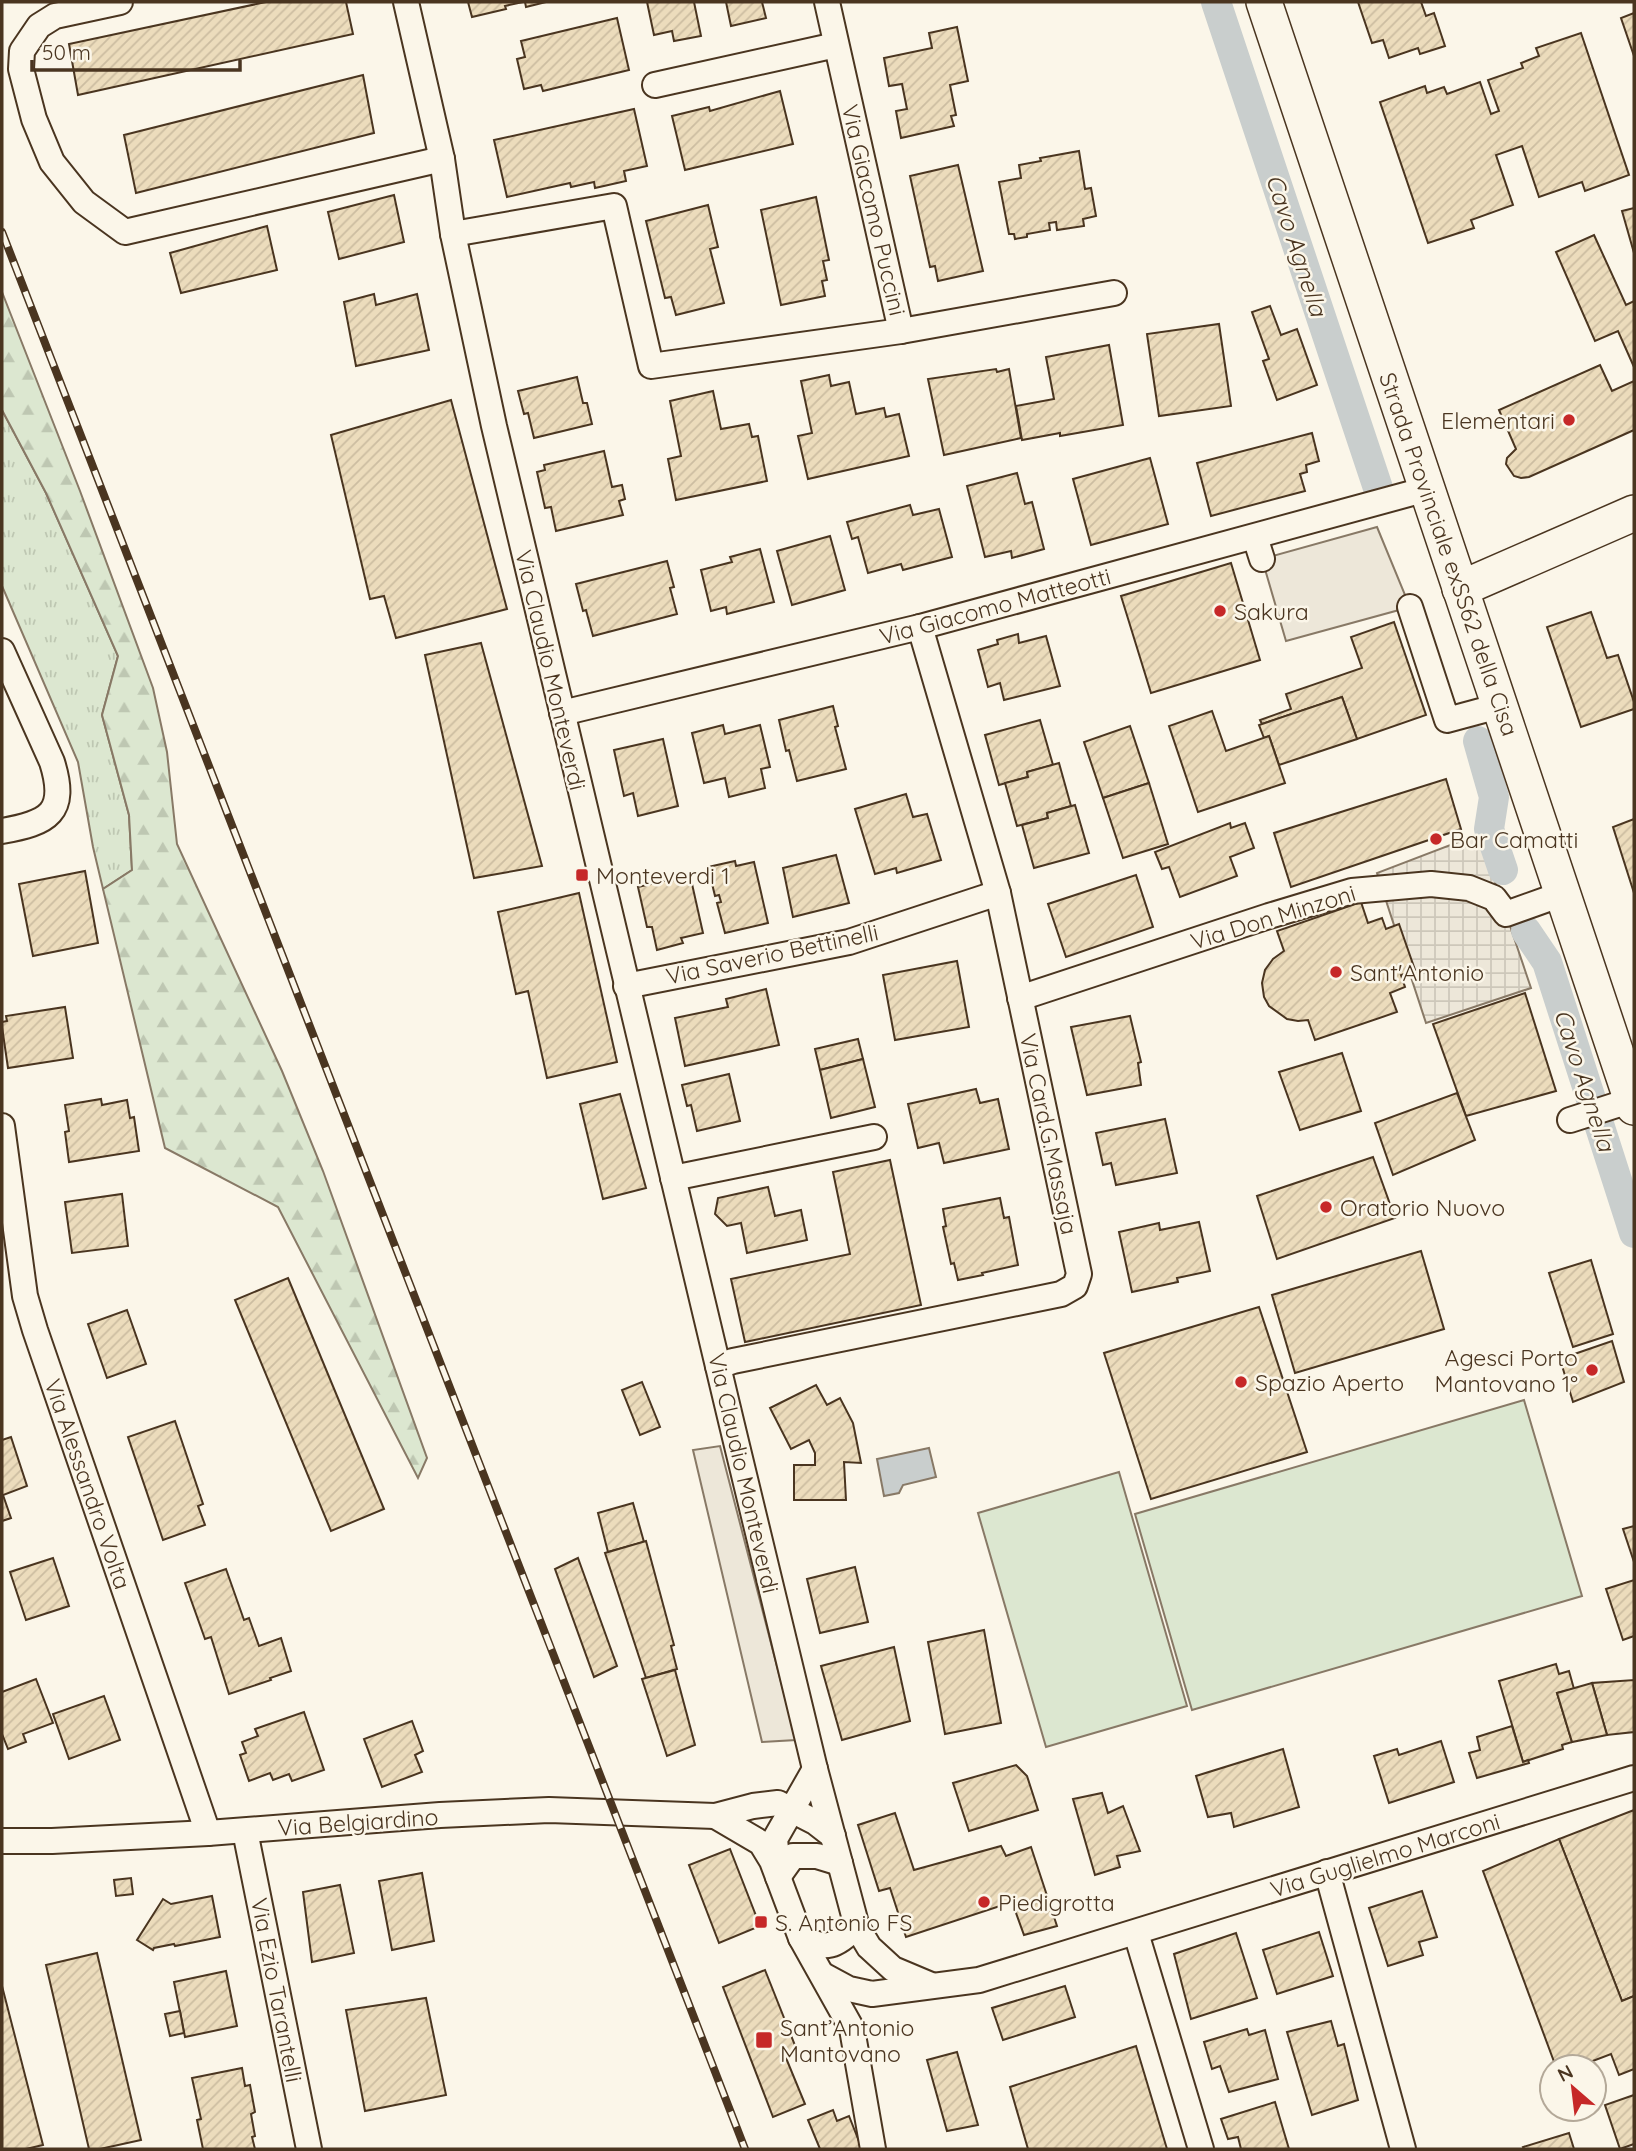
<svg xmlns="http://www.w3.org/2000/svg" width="1636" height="2151" font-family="Quicksand,sans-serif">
<defs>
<pattern id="grass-tufts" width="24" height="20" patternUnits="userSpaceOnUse" patternTransform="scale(1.75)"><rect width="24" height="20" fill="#dce7d0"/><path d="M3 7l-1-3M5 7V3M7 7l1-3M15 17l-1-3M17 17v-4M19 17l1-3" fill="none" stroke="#bec7b2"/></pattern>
<pattern id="forest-firs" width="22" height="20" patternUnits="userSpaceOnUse" patternTransform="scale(1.75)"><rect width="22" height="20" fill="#dce7d0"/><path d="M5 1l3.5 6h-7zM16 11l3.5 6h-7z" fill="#bec7b2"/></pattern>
<pattern id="plaza-grid" width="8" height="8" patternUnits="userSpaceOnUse" patternTransform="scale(1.75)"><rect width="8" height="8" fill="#ede7d9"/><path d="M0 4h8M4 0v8" fill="none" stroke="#cdc7ba"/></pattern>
<pattern id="building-hatch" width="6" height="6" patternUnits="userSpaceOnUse" patternTransform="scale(1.75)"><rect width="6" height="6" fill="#ecdcbc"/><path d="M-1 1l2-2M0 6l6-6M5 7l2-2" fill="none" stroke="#ccbda1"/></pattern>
</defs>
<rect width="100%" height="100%" fill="#fbf6e9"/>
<!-- grass -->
<path fill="url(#grass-tufts)" stroke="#887966" stroke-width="2" d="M2,410L46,493L118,656L102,715L129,815L132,870L103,889L93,847L78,762L2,586Z"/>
<!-- forest -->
<path fill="url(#forest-firs)" stroke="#887966" stroke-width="2" d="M2,292L80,491L153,688L167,752L177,844L282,1071L323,1171L427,1458L418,1478L278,1207L165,1148L103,889L132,870L129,815L102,715L118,656L46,493L2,410Z"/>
<!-- garden -->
<g fill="#dce7d0" stroke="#887966" stroke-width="2">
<path d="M1524,1400L1582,1596L1192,1710L1135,1514Z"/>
<path d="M1119,1472L1187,1706L1046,1747L978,1513Z"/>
</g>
<!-- parking -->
<g fill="#ede7d9" stroke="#887966" stroke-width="2">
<path d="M1377,527L1410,607L1286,641L1262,559Z"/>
<path d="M720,1446L796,1740L762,1742L693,1450Z"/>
</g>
<!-- plaza -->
<path fill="url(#plaza-grid)" stroke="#887966" stroke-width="2" d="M1479,834L1531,988L1426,1023L1377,873Z"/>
<!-- water -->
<path fill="#c9cecd" stroke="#887966" stroke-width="2" d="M929,1448L936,1477L903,1485L899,1493L884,1496L877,1459Z"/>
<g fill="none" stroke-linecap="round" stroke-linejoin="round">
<!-- canal -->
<g stroke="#c9cecd" stroke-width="30">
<path d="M1216,2L1378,488"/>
<path d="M1478,741L1494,797L1489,829L1503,870"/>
<path d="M1526,931L1547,962L1634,1233"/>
</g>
</g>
<!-- building -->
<g fill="url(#building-hatch)" stroke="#4a3520" stroke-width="2">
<path d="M266,2H346L353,34L78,95L69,44Z"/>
<path d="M468,2H523L505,6L506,9L472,17Z"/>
<path d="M525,2H546L526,7Z"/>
<path d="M647,2H694L701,36L674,41L672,31L654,35Z"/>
<path d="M726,2H762L766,18L731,26Z"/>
<path d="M1358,2H1421L1426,16L1434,13L1445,46L1420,54L1418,48L1389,58L1383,40L1372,43Z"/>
<path d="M1634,13V56L1621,18Z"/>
<path d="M617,18L629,70L543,91L541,85L524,89L517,59L525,57L521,41Z"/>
<path d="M957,27L968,81L950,85L956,115L951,116L954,126L901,138L896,111L907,109L902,84L889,86L884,58L932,48L929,33Z"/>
<path d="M1581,33L1629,175L1585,191L1582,182L1539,197L1522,146L1496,155L1513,205L1471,220L1474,228L1428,243L1380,102L1425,86L1427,93L1444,87L1447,94L1480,82L1491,114L1499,111L1488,80L1523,68L1521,63L1539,56L1536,48Z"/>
<path d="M363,75L374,133L136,193L124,135Z"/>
<path d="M780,91L793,144L685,170L672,116L709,107L710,111Z"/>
<path d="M634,109L647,166L624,171L626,181L595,188L594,182L571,187L570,183L507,197L494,140Z"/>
<path d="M1079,151L1085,189L1091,188L1096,216L1083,219L1084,226L1057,230L1056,222L1049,223L1050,230L1027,234V237L1015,239L1014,234H1009L999,182L1021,178L1019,165L1041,161L1040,158Z"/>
<path d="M958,165L983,271L938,281L935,266L930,267L910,176Z"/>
<path d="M394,195L404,242L339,259L328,212Z"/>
<path d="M816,197L829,260L823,261L827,280L822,281L825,296L781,305L761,210Z"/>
<path d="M708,205L718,247L710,249L724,303L676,315L671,297L665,298L646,221Z"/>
<path d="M1634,208V253L1622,211Z"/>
<path d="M267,226L277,270L181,293L170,253Z"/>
<path d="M1594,235L1626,305L1634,301V367L1618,331L1595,341L1556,252Z"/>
<path d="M374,294L376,305L417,294L429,350L356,366L344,302Z"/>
<path d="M1270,306L1281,335L1297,329L1317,385L1277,400L1263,361L1269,359L1252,312Z"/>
<path d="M1219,324L1231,406L1159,416L1147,334Z"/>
<path d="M1109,345L1123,425L1060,436V433L1022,440L1016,406L1054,399L1046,357Z"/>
<path d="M1600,365L1612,391L1634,381V430L1529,477L1521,478L1514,476L1506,464L1507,458L1516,449L1499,410Z"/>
<path d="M996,369L997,372L1009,369L1021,438L944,455L928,379Z"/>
<path d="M829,375L831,386L849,382L856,414L884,408L886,417L899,414L909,456L808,479L798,436L812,433L801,381Z"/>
<path d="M577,377L583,403H587L592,424L534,438L528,413L524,414L518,391Z"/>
<path d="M713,391L721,429L749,424L752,437L758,436L767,481L676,500L668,459L681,456L670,401Z"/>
<path d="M451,400L507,609L396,638L384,596L370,599L331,435Z"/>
<path d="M1312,433L1319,461L1306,465L1307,472L1300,474L1305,491L1211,516L1197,463Z"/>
<path d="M604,451L612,487L622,485L625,499L619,501L623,515L556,531L551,507L545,508L537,472L545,470L544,465Z"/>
<path d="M1150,458L1168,524L1091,545L1073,479Z"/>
<path d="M1017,473L1025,504L1032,502L1044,549L1012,558L1011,551L985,557L967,486Z"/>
<path d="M910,505L913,515L939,509L952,557L903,570L901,564L868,573L858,537L852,539L847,522Z"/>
<path d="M830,536L845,590L792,605L777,551Z"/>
<path d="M760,549L774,602L727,614L726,607L711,611L701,570L732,562L730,557Z"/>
<path d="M667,561L674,587L670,588L677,614L593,636L586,610L583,611L576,584Z"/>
<path d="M1231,563L1260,660L1151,693L1121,596Z"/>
<path d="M1591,612L1607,658L1618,655L1634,702V709L1581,727L1547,627Z"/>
<path d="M1394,622L1426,715L1357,739L1342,697L1262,724L1260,720L1291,709L1286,694L1362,668L1351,637Z"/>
<path d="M1018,634L1019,643L1046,636L1060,686L1004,700L1000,683L988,687L978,650L998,644L997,640Z"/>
<path d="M481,643L542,866L474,878L425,655Z"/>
<path d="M1342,697L1357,739L1279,765L1269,736L1264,738L1259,725Z"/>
<path d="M833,706L838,726L835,727L846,769L797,781L789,750L786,751L779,720Z"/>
<path d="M1212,711L1226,751L1269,736L1285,783L1198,812L1169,726Z"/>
<path d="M1040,720L1053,765L1027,772L1028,777L999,785L985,735Z"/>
<path d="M723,725L725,734L760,725L770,767L761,769L765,788L729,797L725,778L704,783L692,733Z"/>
<path d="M1130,726L1149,783L1103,798L1084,742Z"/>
<path d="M663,739L678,806L638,816L633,793L624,796L614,750Z"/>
<path d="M1059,763L1071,806L1047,813L1048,818L1017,826L1005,783L1028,777L1027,772Z"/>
<path d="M1446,779L1461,829L1291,887L1274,833Z"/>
<path d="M1149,783L1168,844L1123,858L1103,798Z"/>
<path d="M906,794L913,817L927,814L941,860L897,873L896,868L875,874L855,809Z"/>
<path d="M1075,805L1089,853L1034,868L1022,825L1048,818L1047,813Z"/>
<path d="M1634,819V893L1613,827Z"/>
<path d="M1230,823L1231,828L1245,823L1254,848L1230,857L1237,876L1180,897L1169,867L1162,869L1155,852Z"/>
<path d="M836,855L849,903L793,917L783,868Z"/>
<path d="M735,861L736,866L754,862L768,923L725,933L717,903L721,902L719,895L715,896L708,867Z"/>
<path d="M85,871L98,943L33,956L19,884Z"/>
<path d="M690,875L703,933L681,938L683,943L657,950L652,927H647L638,887Z"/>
<path d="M1136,875L1153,927L1066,957L1048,904Z"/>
<path d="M579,893L617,1062L547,1078L528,991L516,994L498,912Z"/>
<path d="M1361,902L1368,923L1382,918L1386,929L1399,924L1415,970L1401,975L1405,987L1390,993L1397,1012L1315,1040L1308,1020L1298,1021L1287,1019L1269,1006L1264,997L1262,983L1265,970L1273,959L1284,951L1277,931Z"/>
<path d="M957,961L969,1027L895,1040L883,975Z"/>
<path d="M766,989L779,1045L685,1066L675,1018L728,1007L726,999Z"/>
<path d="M1525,993L1556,1091L1466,1116L1433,1024Z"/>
<path d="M65,1007L73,1058L8,1068L2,1027V1022L7,1021L6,1016Z"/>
<path d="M1130,1016L1141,1062L1138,1063L1141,1085L1087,1095L1071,1027Z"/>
<path d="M858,1039L863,1059L820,1070L815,1049Z"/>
<path d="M1342,1053L1361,1111L1300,1130L1279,1072Z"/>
<path d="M863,1059L875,1107L831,1118L820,1070Z"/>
<path d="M729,1074L740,1121L697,1131L691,1105L687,1106L682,1085Z"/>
<path d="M976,1089L980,1103L998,1099L1009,1149L944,1163L939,1143L918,1148L908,1104Z"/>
<path d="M1457,1093L1475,1140L1393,1175L1375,1123Z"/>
<path d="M620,1094L646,1188L603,1199L580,1104Z"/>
<path d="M101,1099L102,1105L127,1100L130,1118L134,1117L139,1151L69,1162L65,1132L69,1131L65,1105Z"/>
<path d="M1165,1119L1177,1173L1116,1185L1111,1163L1103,1165L1096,1133Z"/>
<path d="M1373,1157L1395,1218L1277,1259L1257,1196Z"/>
<path d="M890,1160L921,1305L745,1342L731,1279L850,1254L833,1172Z"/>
<path d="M768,1187L775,1216L801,1210L807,1240L747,1253L741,1223L727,1226L715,1214L718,1198Z"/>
<path d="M122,1194L128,1246L72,1253L65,1202Z"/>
<path d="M1000,1198L1004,1218L1009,1217L1018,1265L982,1273L983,1275L958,1280L954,1263L951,1264L943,1227L946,1226L943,1209Z"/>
<path d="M1199,1222L1210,1271L1177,1278L1178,1282L1132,1292L1119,1232L1159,1223L1160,1230Z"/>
<path d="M1421,1251L1444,1329L1295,1373L1272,1295Z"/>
<path d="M1591,1260L1613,1334L1573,1347L1549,1273Z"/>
<path d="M288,1278L384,1509L331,1531L235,1300Z"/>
<path d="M1259,1307L1307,1452L1151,1499L1104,1353Z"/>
<path d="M127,1310L146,1364L107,1378L88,1324Z"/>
<path d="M1612,1341L1624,1382L1573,1402L1560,1359Z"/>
<path d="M642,1382L660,1427L640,1435L622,1390Z"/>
<path d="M816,1385L827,1405L840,1398L853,1423L861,1463L844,1462L846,1500H794V1465H815V1453L809,1440L791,1449L770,1408Z"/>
<path d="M175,1421L203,1504L198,1506L205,1525L163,1540L128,1437Z"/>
<path d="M11,1437L27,1486L3,1495L11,1518L2,1521V1440Z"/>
<path d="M633,1503L644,1542L608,1552L598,1513Z"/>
<path d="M1634,1526V1562L1623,1529Z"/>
<path d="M646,1541L674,1645L671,1646L677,1669L646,1678L605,1553Z"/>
<path d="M53,1558L69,1606L26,1620L10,1572Z"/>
<path d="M578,1558L617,1666L594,1677L555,1569Z"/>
<path d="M855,1567L868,1622L820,1633L807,1579Z"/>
<path d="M226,1569L244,1620L249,1618L259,1646L281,1638L291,1671L270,1678L271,1680L229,1694L211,1637L205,1639L185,1583Z"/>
<path d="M1634,1580V1636L1623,1640L1606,1589Z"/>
<path d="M984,1630L1001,1723L945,1734L928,1642Z"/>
<path d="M894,1647L910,1721L842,1740L821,1666Z"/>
<path d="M1556,1664L1559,1674L1569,1671L1574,1689L1557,1693L1572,1742L1562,1745L1563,1749L1523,1762L1499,1681Z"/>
<path d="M675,1670L695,1745L667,1756L642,1679Z"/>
<path d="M36,1679L53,1723L23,1734L26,1742L8,1749L2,1734V1692Z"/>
<path d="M1634,1680V1732L1607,1735L1592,1683Z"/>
<path d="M1592,1683L1607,1735L1572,1742L1557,1693Z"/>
<path d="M104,1696L120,1740L69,1759L53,1714Z"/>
<path d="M304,1712L324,1770L292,1781L289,1774L273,1780L270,1773L249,1781L240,1755L246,1753L242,1742L258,1736L255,1729Z"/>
<path d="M412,1721L423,1751L415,1755L422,1772L382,1787L364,1739Z"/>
<path d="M1512,1726L1523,1762L1528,1760L1529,1763L1477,1778L1469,1753L1480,1750L1477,1737Z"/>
<path d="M1441,1741L1454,1782L1389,1803L1374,1756L1397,1749L1399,1755Z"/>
<path d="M1283,1749L1299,1807L1234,1827L1231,1813L1208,1817L1196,1776Z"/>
<path d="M1016,1765L1027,1776L1038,1810L969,1831L953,1783Z"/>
<path d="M1102,1793L1108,1813L1123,1806L1140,1851L1117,1856L1120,1867L1095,1875L1073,1799Z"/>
<path d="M1634,1810V1996L1622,2001L1559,1839Z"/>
<path d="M895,1813L914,1870L1001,1846L1006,1856L1031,1847L1057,1926L1024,1935L1012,1902L906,1937L890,1888L879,1891L858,1825Z"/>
<path d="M1559,1839L1622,2001L1634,1996V2069L1619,2075L1611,2054L1577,2067H1556L1483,1871Z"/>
<path d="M730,1849L760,1926L719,1943L689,1865Z"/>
<path d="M422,1873L434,1941L392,1950L379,1881Z"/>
<path d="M131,1878L133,1894L116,1896L114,1880Z"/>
<path d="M340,1885L354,1953L312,1962L303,1892Z"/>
<path d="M1422,1891L1437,1937L1419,1942L1423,1955L1388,1966L1369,1908Z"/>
<path d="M212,1896L220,1937L175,1946L174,1944L154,1948L153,1950L137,1940L163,1899L171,1904Z"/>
<path d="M1319,1932L1333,1976L1277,1994L1263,1950Z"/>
<path d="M1236,1933L1257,1998L1191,2019L1174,1954Z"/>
<path d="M97,1953L141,2140L100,2149H89L46,1965Z"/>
<path d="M765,1970L798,2053L786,2058L805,2104L773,2117L723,1987Z"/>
<path d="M226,1971L237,2026L185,2037L174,1982Z"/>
<path d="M2,1986L43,2145L26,2149H2Z"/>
<path d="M1065,1986L1075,2017L1003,2040L992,2008Z"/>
<path d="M426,1998L446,2095L365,2111L346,2010Z"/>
<path d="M180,2011L184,2033L170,2036L165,2014Z"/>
<path d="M1331,2021L1338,2046L1344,2044L1358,2100L1312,2115L1287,2032Z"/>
<path d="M1247,2029L1249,2035L1265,2030L1278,2079L1229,2092L1220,2066L1212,2069L1204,2042Z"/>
<path d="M1136,2046L1167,2149H1028L1010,2087Z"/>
<path d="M957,2052L978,2125L947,2131L927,2060Z"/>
<path d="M242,2068L245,2086L250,2085L255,2112L251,2114L255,2136L252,2137L255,2149H203L197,2120L201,2119L192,2078Z"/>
<path d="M1634,2095V2144L1620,2149L1605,2105Z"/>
<path d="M1275,2102L1289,2149H1241L1238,2137L1228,2139L1221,2119Z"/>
<path d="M833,2110L837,2121L849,2116L862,2149H820L808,2120Z"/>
<path d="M1569,2133L1574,2149H1524L1523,2147Z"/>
</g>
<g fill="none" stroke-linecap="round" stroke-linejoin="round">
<defs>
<g id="street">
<path d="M120,2L55,16L39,26L22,51L21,69L34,119L52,162L84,202L125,232L442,159"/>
<path d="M406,2L442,159L453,234L494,426L732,1425L815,1769L857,1927L869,1947L893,1969L931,1985"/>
<path d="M827,2L901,331L1114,293"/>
<path d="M655,85L836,45"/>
<path d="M453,234L614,206L651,366L901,331"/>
<path d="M1255,537L1262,559"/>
<path d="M1410,607L1447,720L1499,706"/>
<path d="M2,651L52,762C68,813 48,823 2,831"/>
<path d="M562,713L920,627L1427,489"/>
<path d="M626,986L849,942L998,893"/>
<path d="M1020,998L1269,916L1352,891L1431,884L1469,888L1494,898L1506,914L1562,894"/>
<path d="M1570,1120L1632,1100"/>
<path d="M2,1126L25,1296L35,1330L208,1833"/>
<path d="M673,1178L874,1137"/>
<path d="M718,1366L733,1361L1061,1294L1075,1286L1079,1274L998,893L920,627"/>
<path d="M715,1816L761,1843L772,1861L801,1938L852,2029L873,2149"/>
<path d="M245,1831L309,2149"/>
<path d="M2,1841H52L208,1833L440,1815L549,1810L715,1816L753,1806L778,1803L815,1822L833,1836"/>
<path d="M778,1869L775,1839L815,1769"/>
<path d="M1327,1872L1403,2149"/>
<path d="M778,1877L793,1856H817L840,1863"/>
<path d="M1136,1933L1201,2149"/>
<path d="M801,1938C829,1951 834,1946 857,1927"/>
<path d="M823,1975L849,1989L872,1994L979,1980L1634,1778"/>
</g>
<g id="secondary">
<path d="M1264,2L1634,1107"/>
<path d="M1460,589L1634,513"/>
</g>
</defs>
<!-- street casing -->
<use href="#street" stroke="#4a3520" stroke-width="28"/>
<!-- secondary casing -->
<use href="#secondary" stroke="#4a3520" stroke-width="38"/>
<!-- street -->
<use href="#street" stroke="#fbf6e9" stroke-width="24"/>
<!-- secondary -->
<use href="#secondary" stroke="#fbf6e9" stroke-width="35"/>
<defs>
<path id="rail" d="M2,232L745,2149"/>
</defs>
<!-- rail casing -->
<use href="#rail" stroke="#4a3520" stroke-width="8"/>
<!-- rail -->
<use href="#rail" stroke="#fbf6e9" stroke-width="5" stroke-dasharray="16" stroke-linecap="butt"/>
</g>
<!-- markers -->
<g fill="#c62828" stroke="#fbf6e9" stroke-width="2.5">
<circle cx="1569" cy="420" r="7"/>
<circle cx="1220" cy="611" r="7"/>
<circle cx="1436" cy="839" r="7"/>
<rect x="575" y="868" width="14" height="14" rx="3.5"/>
<circle cx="1336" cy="972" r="7"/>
<circle cx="1326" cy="1207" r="7"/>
<circle cx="1592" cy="1370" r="7"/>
<circle cx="1241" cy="1382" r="7"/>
<circle cx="984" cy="1902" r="7"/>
<rect x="754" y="1915" width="14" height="14" rx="3.5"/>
<rect x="755" y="2031" width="18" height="18" rx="3.5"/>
</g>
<g text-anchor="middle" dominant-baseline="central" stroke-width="5" stroke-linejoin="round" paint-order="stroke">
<!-- street labels -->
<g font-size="23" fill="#4a3520" stroke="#fbf6e9">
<text transform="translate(874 210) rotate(77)">Via Giacomo Puccini</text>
<text transform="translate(1449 554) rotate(71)">Strada Provinciale exSS62 della Cisa</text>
<text transform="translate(995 606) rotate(-15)">Via Giacomo Matteotti</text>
<text transform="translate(551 670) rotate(77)">Via Claudio Monteverdi</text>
<text transform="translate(1273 917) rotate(-17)">Via Don Minzoni</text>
<text transform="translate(772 954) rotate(-12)">Via Saverio Bettinelli</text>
<text transform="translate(1049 1134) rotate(78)">Via Card.G.Massaja</text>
<text transform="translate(744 1473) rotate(77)">Via Claudio Monteverdi</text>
<text transform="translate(88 1484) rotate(71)">Via Alessandro Volta</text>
<text transform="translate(358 1822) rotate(-4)">Via Belgiardino</text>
<text transform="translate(1385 1855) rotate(-17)">Via Guglielmo Marconi</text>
<text transform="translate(277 1990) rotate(79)">Via Ezio Tarantelli</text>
</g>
<!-- poi labels -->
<g font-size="23" fill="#4a3520" stroke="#fbf6e9" text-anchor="start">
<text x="1555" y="420" text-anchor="end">Elementari</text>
<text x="1234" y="611">Sakura</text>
<text x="1450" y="839">Bar Camatti</text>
<text x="596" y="875">Monteverdi 1</text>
<text x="1350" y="972">Sant'Antonio</text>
<text x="1340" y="1207">Oratorio Nuovo</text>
<text x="1578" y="1357" text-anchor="end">Agesci Porto<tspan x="1578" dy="26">Mantovano 1°</tspan></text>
<text x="1255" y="1382">Spazio Aperto</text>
<text x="998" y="1902">Piedigrotta</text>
<text x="775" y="1922">S. Antonio FS</text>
<text x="780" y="2027">Sant’Antonio<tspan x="780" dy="26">Mantovano</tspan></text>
</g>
<!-- water labels -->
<g font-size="24" font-style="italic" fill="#4a3520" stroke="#fbf6e9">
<text transform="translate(1297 245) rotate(72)">Cavo Agnella</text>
<text transform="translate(1585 1080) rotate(72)">Cavo Agnella</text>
</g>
</g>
<!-- border -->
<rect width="1636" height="2151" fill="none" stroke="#4a3520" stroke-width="7"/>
<!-- north arrow -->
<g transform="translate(1573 2088) rotate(332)"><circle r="33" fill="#fbf6e9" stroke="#b4a999" stroke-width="2"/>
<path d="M0-5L12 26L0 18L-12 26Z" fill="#c62828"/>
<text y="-10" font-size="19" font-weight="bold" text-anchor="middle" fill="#4a3520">N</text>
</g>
<!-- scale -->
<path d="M32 60v10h208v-10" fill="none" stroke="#4a3520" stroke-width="3.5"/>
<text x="42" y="60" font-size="21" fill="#4a3520" stroke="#fbf6e9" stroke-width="5" paint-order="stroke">50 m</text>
</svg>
